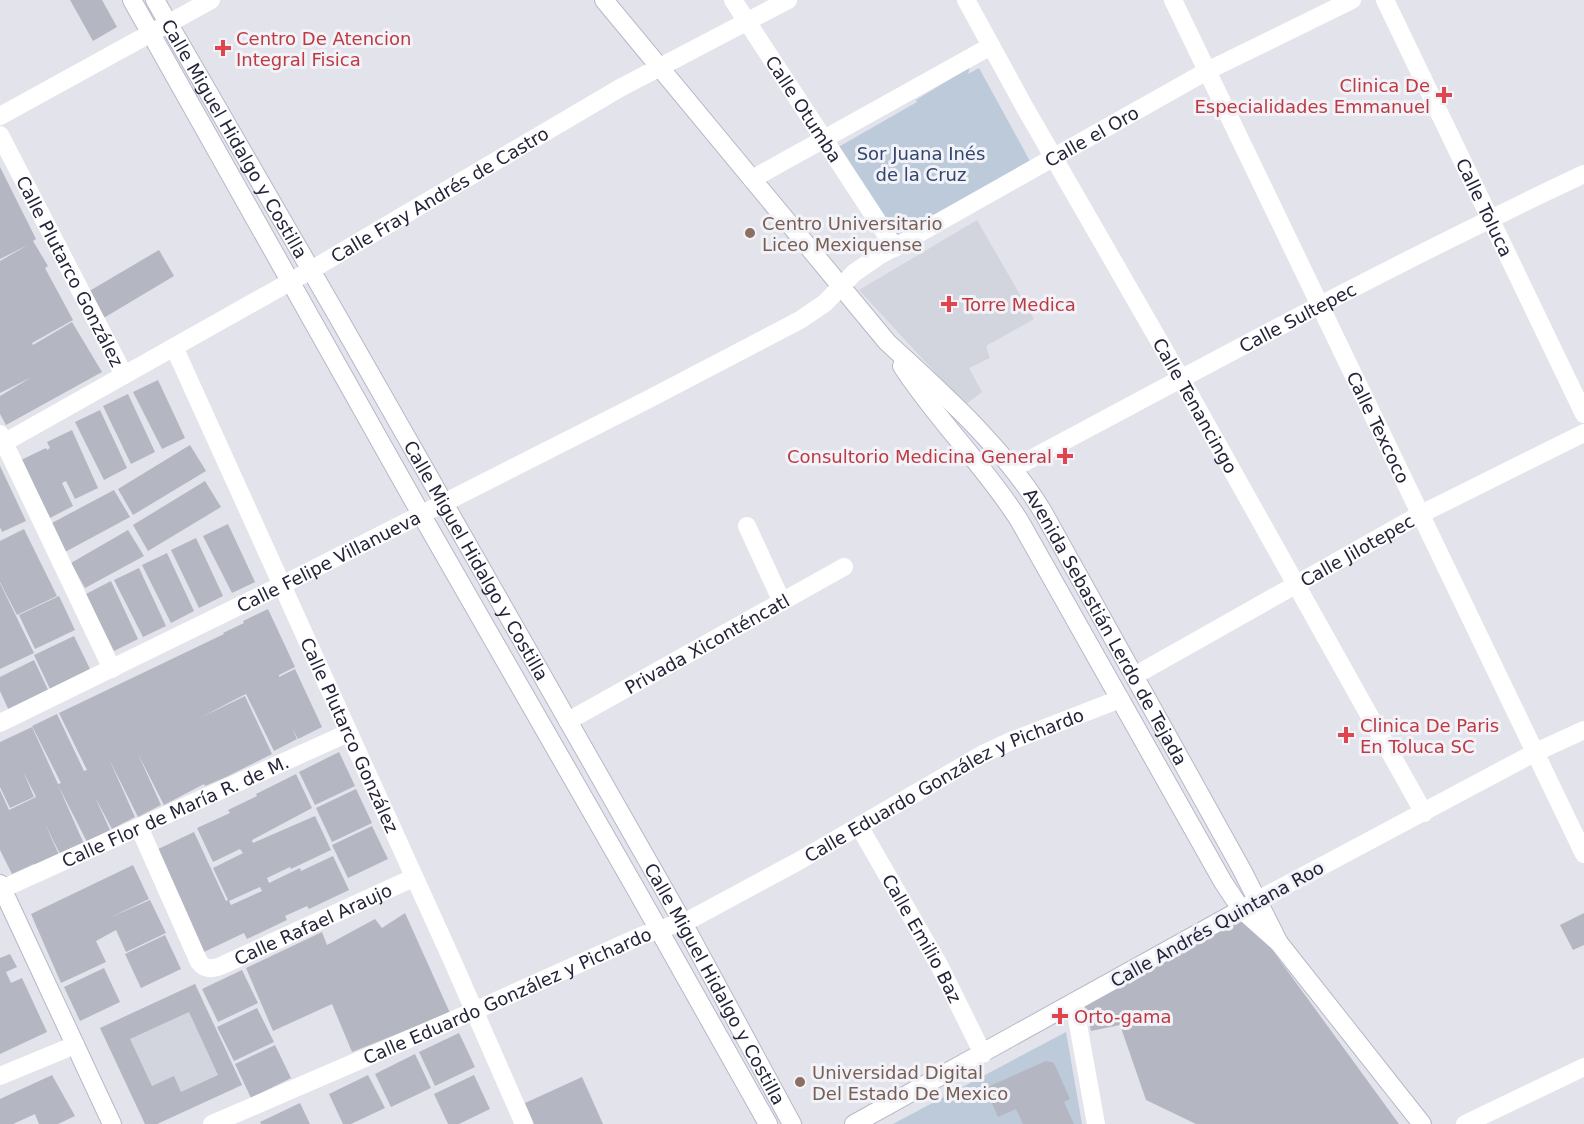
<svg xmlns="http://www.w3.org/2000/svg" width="1584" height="1124" font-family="'DejaVu Sans',sans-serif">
<rect width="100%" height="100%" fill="#e2e3eb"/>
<!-- built -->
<g fill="#d3d5de">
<path d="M977,220L1034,319L986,346L990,358L969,368L982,392L965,405L859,290Z"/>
<path d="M195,984L242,1085L157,1124H145L100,1028Z"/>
</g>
<!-- green -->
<g fill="#bdcada">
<path d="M970,67L968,74L979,68L1031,163L895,242L835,149L917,102L916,100Z"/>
<path d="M1066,1032L1082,1124H893Z"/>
</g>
<!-- building -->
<g fill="#b4b7c2" fill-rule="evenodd">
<path d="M70,0H102L117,27L93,41Z"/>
<path d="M0,167L36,239L33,241L48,266L45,268L73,320L32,343L33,345L72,322L102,372L6,425L0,414V396L32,377L0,393V261L28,245L0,259Z"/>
<path d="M159,250L174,276L102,319L86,293Z"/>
<path d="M158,380L185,438L162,449L133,392Z"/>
<path d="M128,394L155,452L131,464L103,406Z"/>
<path d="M100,410L127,468L104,480L75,422Z"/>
<path d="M72,430L98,488L75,499L66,481L62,483L73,506L50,518L21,460L46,448L47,450L50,448L47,442Z"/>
<path d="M190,445L206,471L133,515L118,489Z"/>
<path d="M0,466L26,521L2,532L0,527Z"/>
<path d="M205,481L221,507L148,551L133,525Z"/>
<path d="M114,490L130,517L65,552L50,524Z"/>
<path d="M228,524L255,582L232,593L203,536Z"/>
<path d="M24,529L57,596L17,615L0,582V541Z"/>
<path d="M128,530L144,556L85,588L71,563Z"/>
<path d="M196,538L223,596L199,608L171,550Z"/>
<path d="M167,553L194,611L171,623L142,565Z"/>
<path d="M139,568L166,626L143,637L114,580Z"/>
<path d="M111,581L138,639L114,651L86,594Z"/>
<path d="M0,583L34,653L0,669Z"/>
<path d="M59,596L75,630L35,649L19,615Z"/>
<path d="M268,609L295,667L279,675V677L295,669L322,727L298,739L292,728L297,739L274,751L246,694L232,701L202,717L245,696L272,754L226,777L205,786L204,784L164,805L138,754L161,805L138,817L109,759L135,817L112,829L95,797L110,830L87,842L58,785L84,844L61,856L45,824L60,857L36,868L34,864L12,874L0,850V790L9,810L36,797L23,771L34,797L10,808L0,787V742L32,727L58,784L61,783L32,726L57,714L84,771L87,770L59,713L224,634L223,633L244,623L243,621Z"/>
<path d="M74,636L90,669L50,689L34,655Z"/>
<path d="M34,660L50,694L10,713L0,691V677Z"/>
<path d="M339,752L355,786L315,805L299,772Z"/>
<path d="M296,774L312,808L252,840L253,843L315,816L331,850L291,869L290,867L267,878L269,883L300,868L301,871L333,856L349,890L309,909L307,906L285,916L287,920L247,939L244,933L204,952L154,851L194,832L226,901L228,900L213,868L243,853L240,849L213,862L197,828L230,813L228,810L257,796L256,794ZM260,887L262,891L231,905L229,901Z"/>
<path d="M356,789L372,823L332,842L316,808Z"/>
<path d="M372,826L388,859L348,878L332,845Z"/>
<path d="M133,865L149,899L109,918L150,900L166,933L126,952L116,930L96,941L106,962L61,983L31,914Z"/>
<path d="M405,913L450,1013L352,1052L332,1004L273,1031L246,968L322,932L327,945L375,919L382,928Z"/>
<path d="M1584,913V945L1573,950L1560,925Z"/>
<path d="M1242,920L1254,925L1399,1124H1196L1146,1100L1120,1025L1091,1031L1084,1002L1226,922Z"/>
<path d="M165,935L181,969L141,988L125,954Z"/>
<path d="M10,954L17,967L6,972L11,983L22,978L47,1032L0,1054V958Z"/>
<path d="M104,968L120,1002L80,1021L64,987Z"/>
<path d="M242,970L258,1003L218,1022L202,989Z"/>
<path d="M195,984L242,1085L157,1124H145L100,1028ZM189,1012L218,1075L181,1092L174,1076L152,1086L130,1039Z"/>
<path d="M257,1008L274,1042L234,1061L217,1027Z"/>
<path d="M459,1033L475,1067L435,1086L419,1052Z"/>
<path d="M275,1045L291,1078L251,1098L235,1064Z"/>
<path d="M415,1054L431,1088L391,1107L375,1074Z"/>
<path d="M1046,1061L1054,1063L1070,1099L1064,1102L1074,1124H1023L1016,1109L998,1117L985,1088Z"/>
<path d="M52,1075L75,1116L58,1124H39L35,1114L13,1124H0V1099Z"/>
<path d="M368,1075L385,1108L351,1124H343L329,1094Z"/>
<path d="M474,1075L490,1109L459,1124H448L434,1094Z"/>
<path d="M582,1077L603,1124H534L525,1103Z"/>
<path d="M300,1103L310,1124H261L260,1122Z"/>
</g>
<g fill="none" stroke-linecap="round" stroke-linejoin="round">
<defs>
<g id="secondary">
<path d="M132,0L421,514L637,891L768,1124"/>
<path id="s16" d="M155,0L338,317L682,921L792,1124"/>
<path id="s17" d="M604,0L887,342C943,394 1003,446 1043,512L1242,870L1279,943"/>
<path d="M902,366C937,420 984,465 1019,520L1223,882L1241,909L1279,943L1422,1124"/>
<path d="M0,884L112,1124"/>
<path d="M854,1124L1251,904"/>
</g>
</defs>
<!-- secondary casing -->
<use href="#secondary" stroke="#b6b8c9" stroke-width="20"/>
<!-- street -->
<g stroke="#fff" stroke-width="18">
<path id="s1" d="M733,0L895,248"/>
<path id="s2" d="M966,0L1024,106L1181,379L1424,813"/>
<path id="s3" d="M1173,0L1584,854"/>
<path id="s4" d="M1385,0L1584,414"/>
<path d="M0,116L211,0"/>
<path id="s5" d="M0,135L124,375"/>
<path d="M752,179L991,46"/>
<path id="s6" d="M174,347L452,960L524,1124"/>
<path d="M0,434L112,669"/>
<path id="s7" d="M0,445L311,270L620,88L788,0"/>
<path id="s8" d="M1014,468C1203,367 1390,265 1584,174"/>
<path d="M747,526L782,602"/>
<path id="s9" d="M1134,676L1421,514L1584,433"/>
<path id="s10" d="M568,721L844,567"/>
<path id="s11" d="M0,723L282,585L647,400L800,320L825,303L854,273L877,257L1207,71L1352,0"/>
<path id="s12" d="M859,826L939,965L983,1054"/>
<path id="s13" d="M139,827L199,962C206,971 215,969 225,964L413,878"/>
<path id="s14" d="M2,889L348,733"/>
<path d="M1258,900L1536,752L1584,730"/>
<path d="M1074,1002L1096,1124"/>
<path d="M0,1076L75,1045"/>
<path id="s15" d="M212,1124L474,1011L641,936L693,918L797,862L983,754L1011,741L1120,699"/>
<path d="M1465,1124L1584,1067"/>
</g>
<!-- secondary -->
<use href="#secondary" stroke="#fff" stroke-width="18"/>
</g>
<!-- markers -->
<g fill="#e0444e" stroke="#f2f3f8" stroke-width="2">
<path d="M220 39h6v6h6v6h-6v6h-6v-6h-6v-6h6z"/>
<path d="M1441 86h6v6h6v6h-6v6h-6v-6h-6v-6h6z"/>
<path d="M946 295h6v6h6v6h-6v6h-6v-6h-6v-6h6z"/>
<path d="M1062 447h6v6h6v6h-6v6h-6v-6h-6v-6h6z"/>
<path d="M1343 726h6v6h6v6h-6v6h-6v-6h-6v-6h6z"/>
<path d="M1057 1007h6v6h6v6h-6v6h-6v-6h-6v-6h6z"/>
</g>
<g fill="#8d6e63" stroke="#f2f3f8" stroke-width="2">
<circle cx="750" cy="233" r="6"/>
<circle cx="800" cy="1082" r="6"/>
</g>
<g text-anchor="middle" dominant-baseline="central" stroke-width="6" stroke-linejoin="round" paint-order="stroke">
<!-- health labels -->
<g font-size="18" fill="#be3a42" stroke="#f2f3f8" text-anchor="start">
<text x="236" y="38">Centro De Atencion<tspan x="236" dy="21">Integral Fisica</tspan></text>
<text x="1430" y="85" text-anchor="end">Clinica De<tspan x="1430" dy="21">Especialidades Emmanuel</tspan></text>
<text x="962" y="304">Torre Medica</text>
<text x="1052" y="456" text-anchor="end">Consultorio Medicina General</text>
<text x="1360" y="725">Clinica De Paris<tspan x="1360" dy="21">En Toluca SC</tspan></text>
<text x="1074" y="1016">Orto-gama</text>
</g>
<!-- street labels -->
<g font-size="18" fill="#24243a" stroke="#f2f3f8">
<text stroke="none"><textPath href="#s1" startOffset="130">Calle Otumba</textPath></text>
<text stroke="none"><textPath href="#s11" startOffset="1242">Calle el Oro</textPath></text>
<text stroke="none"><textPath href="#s16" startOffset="160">Calle Miguel Hidalgo y Costilla</textPath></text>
<text stroke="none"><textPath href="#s7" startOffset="506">Calle Fray Andrés de Castro</textPath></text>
<text stroke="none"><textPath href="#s4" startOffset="230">Calle Toluca</textPath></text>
<text stroke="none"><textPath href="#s5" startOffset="153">Calle Plutarco González</textPath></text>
<text stroke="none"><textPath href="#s8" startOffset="321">Calle Sultepec</textPath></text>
<text stroke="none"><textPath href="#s2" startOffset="466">Calle Tenancingo</textPath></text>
<text stroke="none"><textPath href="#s3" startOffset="474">Calle Texcoco</textPath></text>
<text stroke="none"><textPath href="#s9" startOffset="256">Calle Jilotepec</textPath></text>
<text stroke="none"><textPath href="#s16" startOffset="646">Calle Miguel Hidalgo y Costilla</textPath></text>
<text stroke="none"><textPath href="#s11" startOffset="366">Calle Felipe Villanueva</textPath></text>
<text stroke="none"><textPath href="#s17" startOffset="806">Avenida Sebastián Lerdo de Tejada</textPath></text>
<text stroke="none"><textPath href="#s10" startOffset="159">Privada Xiconténcatl</textPath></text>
<text stroke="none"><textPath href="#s6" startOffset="426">Calle Plutarco González</textPath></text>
<text stroke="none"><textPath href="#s15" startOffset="808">Calle Eduardo González y Pichardo</textPath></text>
<text stroke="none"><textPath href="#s14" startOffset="190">Calle Flor de María R. de M.</textPath></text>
<text stroke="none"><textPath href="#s13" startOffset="273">Calle Rafael Araujo</textPath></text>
<text transform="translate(1217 924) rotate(-29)">Calle Andrés Quintana Roo</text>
<text stroke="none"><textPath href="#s12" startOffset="129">Calle Emilio Baz</textPath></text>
<text stroke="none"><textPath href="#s16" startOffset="1132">Calle Miguel Hidalgo y Costilla</textPath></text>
<text stroke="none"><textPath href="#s15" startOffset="322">Calle Eduardo González y Pichardo</textPath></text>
</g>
<!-- park labels -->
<g font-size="18" fill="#32456d" stroke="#f2f3f8">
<text x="921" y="153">Sor Juana Inés<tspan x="921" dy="21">de la Cruz</tspan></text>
</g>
<!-- education labels -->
<g font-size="18" fill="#785e54" stroke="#f2f3f8" text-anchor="start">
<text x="762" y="223">Centro Universitario<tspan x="762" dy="21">Liceo Mexiquense</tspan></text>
<text x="812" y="1072">Universidad Digital<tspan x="812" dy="21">Del Estado De Mexico</tspan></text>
</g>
</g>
</svg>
